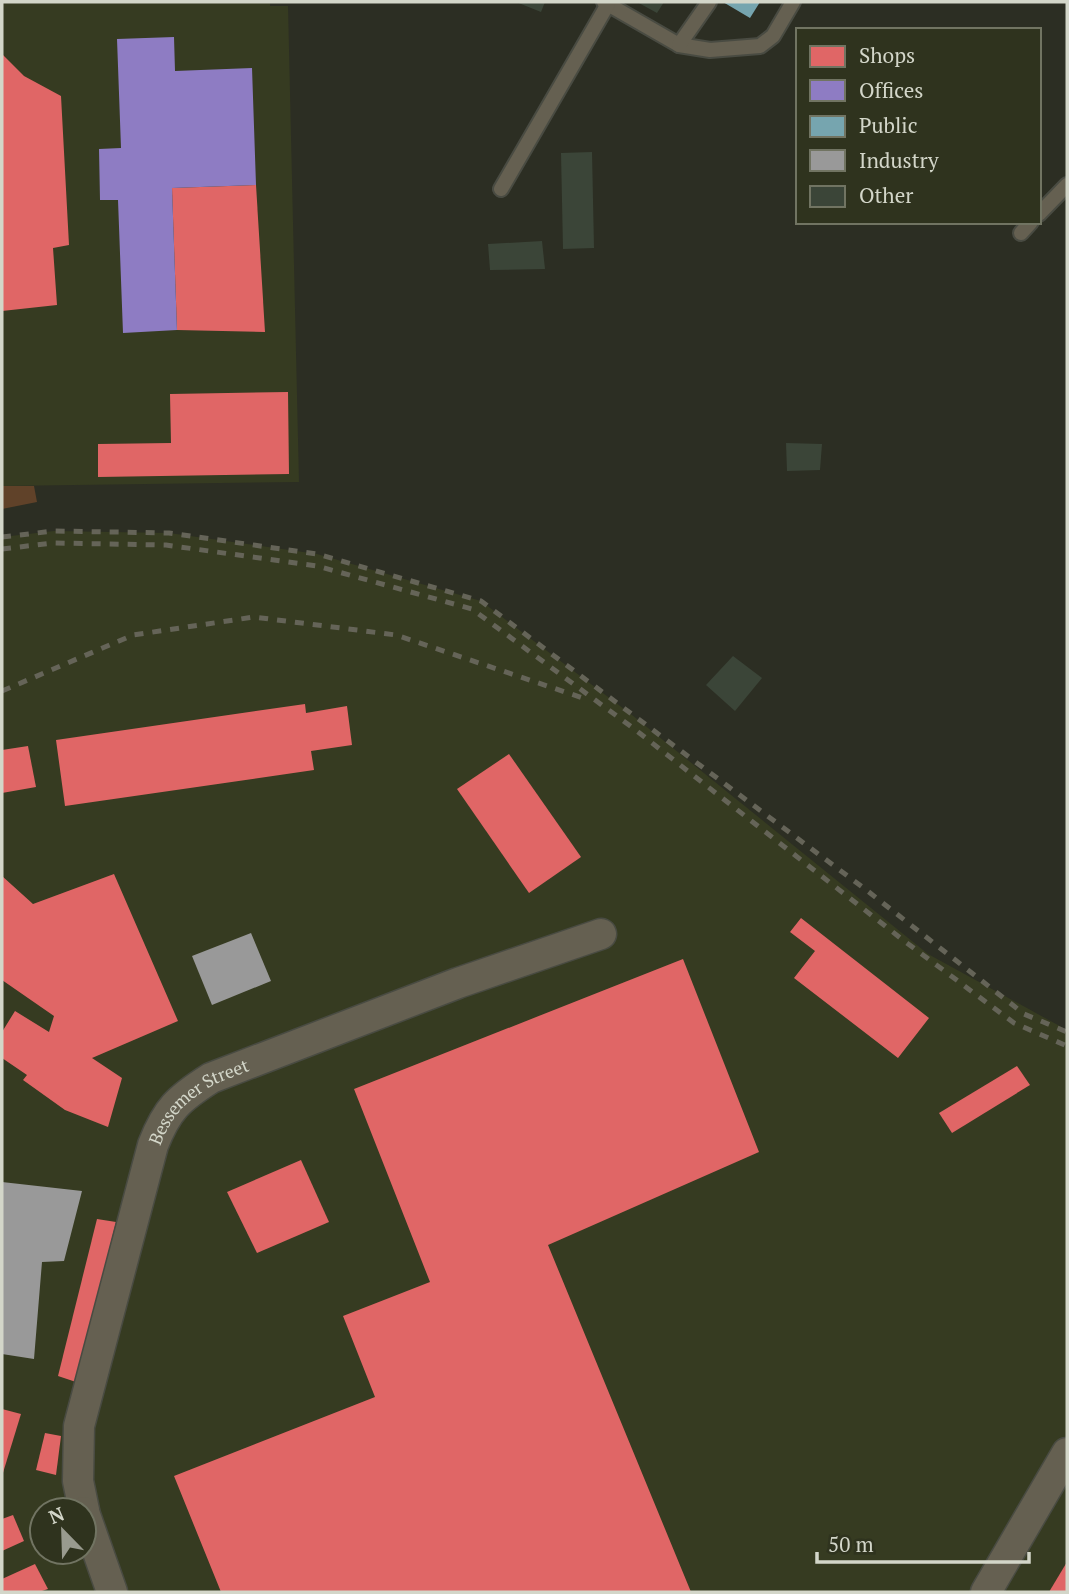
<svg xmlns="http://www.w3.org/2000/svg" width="1069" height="1594" font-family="'PT Serif',serif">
<rect width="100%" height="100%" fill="#2c2e23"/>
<!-- built -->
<g fill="#363b21" fill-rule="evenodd">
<path d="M2,2H270V6H288L299,482L2,486Z"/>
<path d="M54,531L169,533L317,554L481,601L632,715L928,954L1067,1030V1592H2V537ZM42,1510H84V1552H42Z"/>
</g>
<!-- green -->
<path fill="#604229" d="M2,486H34L37,502L2,509Z"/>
<!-- shops -->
<g fill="#e06666">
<path d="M2,54L24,76L61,96L69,245L53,248L57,305L2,311Z"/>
<path d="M256,185L265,332L177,330L172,188Z"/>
<path d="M288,392L289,474L98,477V444L171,443L170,394Z"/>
<path d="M305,704L306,713L347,706L352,745L311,751L314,770L65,806L56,740Z"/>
<path d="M28,746L36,787L2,793V750Z"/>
<path d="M509,754L581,857L529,893L457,789Z"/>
<path d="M114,874L178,1021L92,1058L74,1046L122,1078L108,1127L65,1110L23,1080L27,1075L2,1058V1032L15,1011L49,1032L54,1016L2,980V876L33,904Z"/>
<path d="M801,918L929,1018L898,1058L794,978L815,951L790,932Z"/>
<path d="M683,959L759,1152L548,1245L691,1592H221L174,1476L375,1397L343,1316L430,1282L354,1089Z"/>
<path d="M1017,1066L1030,1085L952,1133L939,1113Z"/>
<path d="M301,1160L329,1222L257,1253L227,1192Z"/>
<path d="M97,1219L116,1222L76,1382L58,1376Z"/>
<path d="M2,1409L21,1414L2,1476Z"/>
<path d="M45,1433L61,1436L56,1475L36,1470Z"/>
<path d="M13,1515L24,1541L2,1551V1519Z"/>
<path d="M1067,1562V1592H1049Z"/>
<path d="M35,1564L48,1589L39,1592H2V1579Z"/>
</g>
<!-- offices -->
<path fill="#8e7cc3" d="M174,37L175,71L252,68L256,185L172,188L177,330L123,333L118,200H100L99,149L121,148L117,39Z"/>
<!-- public -->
<path fill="#76a5af" d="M723,2H760L750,18Z"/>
<!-- industry -->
<g fill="#999">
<path d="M251,933L271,981L212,1005L192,956Z"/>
<path d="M2,1182L82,1191L64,1261L42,1262L34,1359L2,1354Z"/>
</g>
<!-- building -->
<g fill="#3b4538">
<path d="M516,2H545L541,12Z"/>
<path d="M637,2H664L657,13Z"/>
<path d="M592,152L594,248L563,249L561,153Z"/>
<path d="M542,241L545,269L490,270L488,244Z"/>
<path d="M786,443L822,444L820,470L787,471Z"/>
<path d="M733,656L762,678L735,711L706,685Z"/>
</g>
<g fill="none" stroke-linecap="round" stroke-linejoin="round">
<defs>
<g id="service">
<path d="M604,2L679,45L710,50L760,46L773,36L793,2"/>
<path d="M679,45L709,2"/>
<path d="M501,189L608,4"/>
<path d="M1039,214L1067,185"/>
<path d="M1021,233L1031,222"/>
</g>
<g id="minor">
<path id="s1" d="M84,1510L78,1481L79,1426L153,1145C167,1109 178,1099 211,1078L458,983L601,934"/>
<path d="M84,1512L112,1592"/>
<path d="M986,1592L1067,1453"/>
</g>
</defs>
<!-- service casing -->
<use href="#service" stroke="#494b42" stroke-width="18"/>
<!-- minor casing -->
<use href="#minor" stroke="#494b42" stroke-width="33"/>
<!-- service -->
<use href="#service" stroke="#656051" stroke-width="14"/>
<!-- minor -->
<use href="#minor" stroke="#656051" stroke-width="30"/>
<!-- rail -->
<g stroke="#656458" stroke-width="5" stroke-dasharray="9 9" stroke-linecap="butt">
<path d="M2,537L54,531L169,533L317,554L481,601L865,889L1024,1014L1067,1032"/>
<path d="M2,549L53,543L166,545L317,566L472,609L633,728L903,940L1014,1023L1067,1046"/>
<path d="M2,691L133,635L254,617L396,635L586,699"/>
</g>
</g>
<g text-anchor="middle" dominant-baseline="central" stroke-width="7" stroke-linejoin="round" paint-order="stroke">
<!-- street labels -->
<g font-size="18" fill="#d3d6c9" stroke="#2f331e">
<text stroke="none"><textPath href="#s1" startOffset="441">Bessemer Street</textPath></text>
</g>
</g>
<!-- border -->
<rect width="1069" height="1594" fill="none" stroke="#d3d6c9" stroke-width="7"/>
<!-- legend -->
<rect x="796" y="28" width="245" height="196" fill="#2f331e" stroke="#717462" stroke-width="2"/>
<rect x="810" y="46" width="35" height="21" fill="#e06666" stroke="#717462" stroke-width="2"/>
<text x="859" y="63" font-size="21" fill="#d3d6c9">Shops</text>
<rect x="810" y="80" width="35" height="21" fill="#8e7cc3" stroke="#717462" stroke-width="2"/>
<text x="859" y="98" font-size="21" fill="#d3d6c9">Offices</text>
<rect x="810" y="116" width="35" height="21" fill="#76a5af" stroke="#717462" stroke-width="2"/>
<text x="859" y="133" font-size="21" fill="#d3d6c9">Public</text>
<rect x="810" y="150" width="35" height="21" fill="#999999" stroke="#717462" stroke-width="2"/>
<text x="859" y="168" font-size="21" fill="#d3d6c9">Industry</text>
<rect x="810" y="186" width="35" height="21" fill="#3b4538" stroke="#717462" stroke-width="2"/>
<text x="859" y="203" font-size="21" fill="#d3d6c9">Other</text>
<!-- north arrow -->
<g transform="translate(63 1531) rotate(337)"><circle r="33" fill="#2f331e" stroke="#717462" stroke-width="2"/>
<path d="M0-5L12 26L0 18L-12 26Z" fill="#999b8f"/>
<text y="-10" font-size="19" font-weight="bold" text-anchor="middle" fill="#d3d6c9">N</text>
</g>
<!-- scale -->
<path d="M817 1552v10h212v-10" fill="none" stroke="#d3d6c9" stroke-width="3.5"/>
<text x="828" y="1552" font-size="21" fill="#d3d6c9" stroke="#2f331e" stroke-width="5" paint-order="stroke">50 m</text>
</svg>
